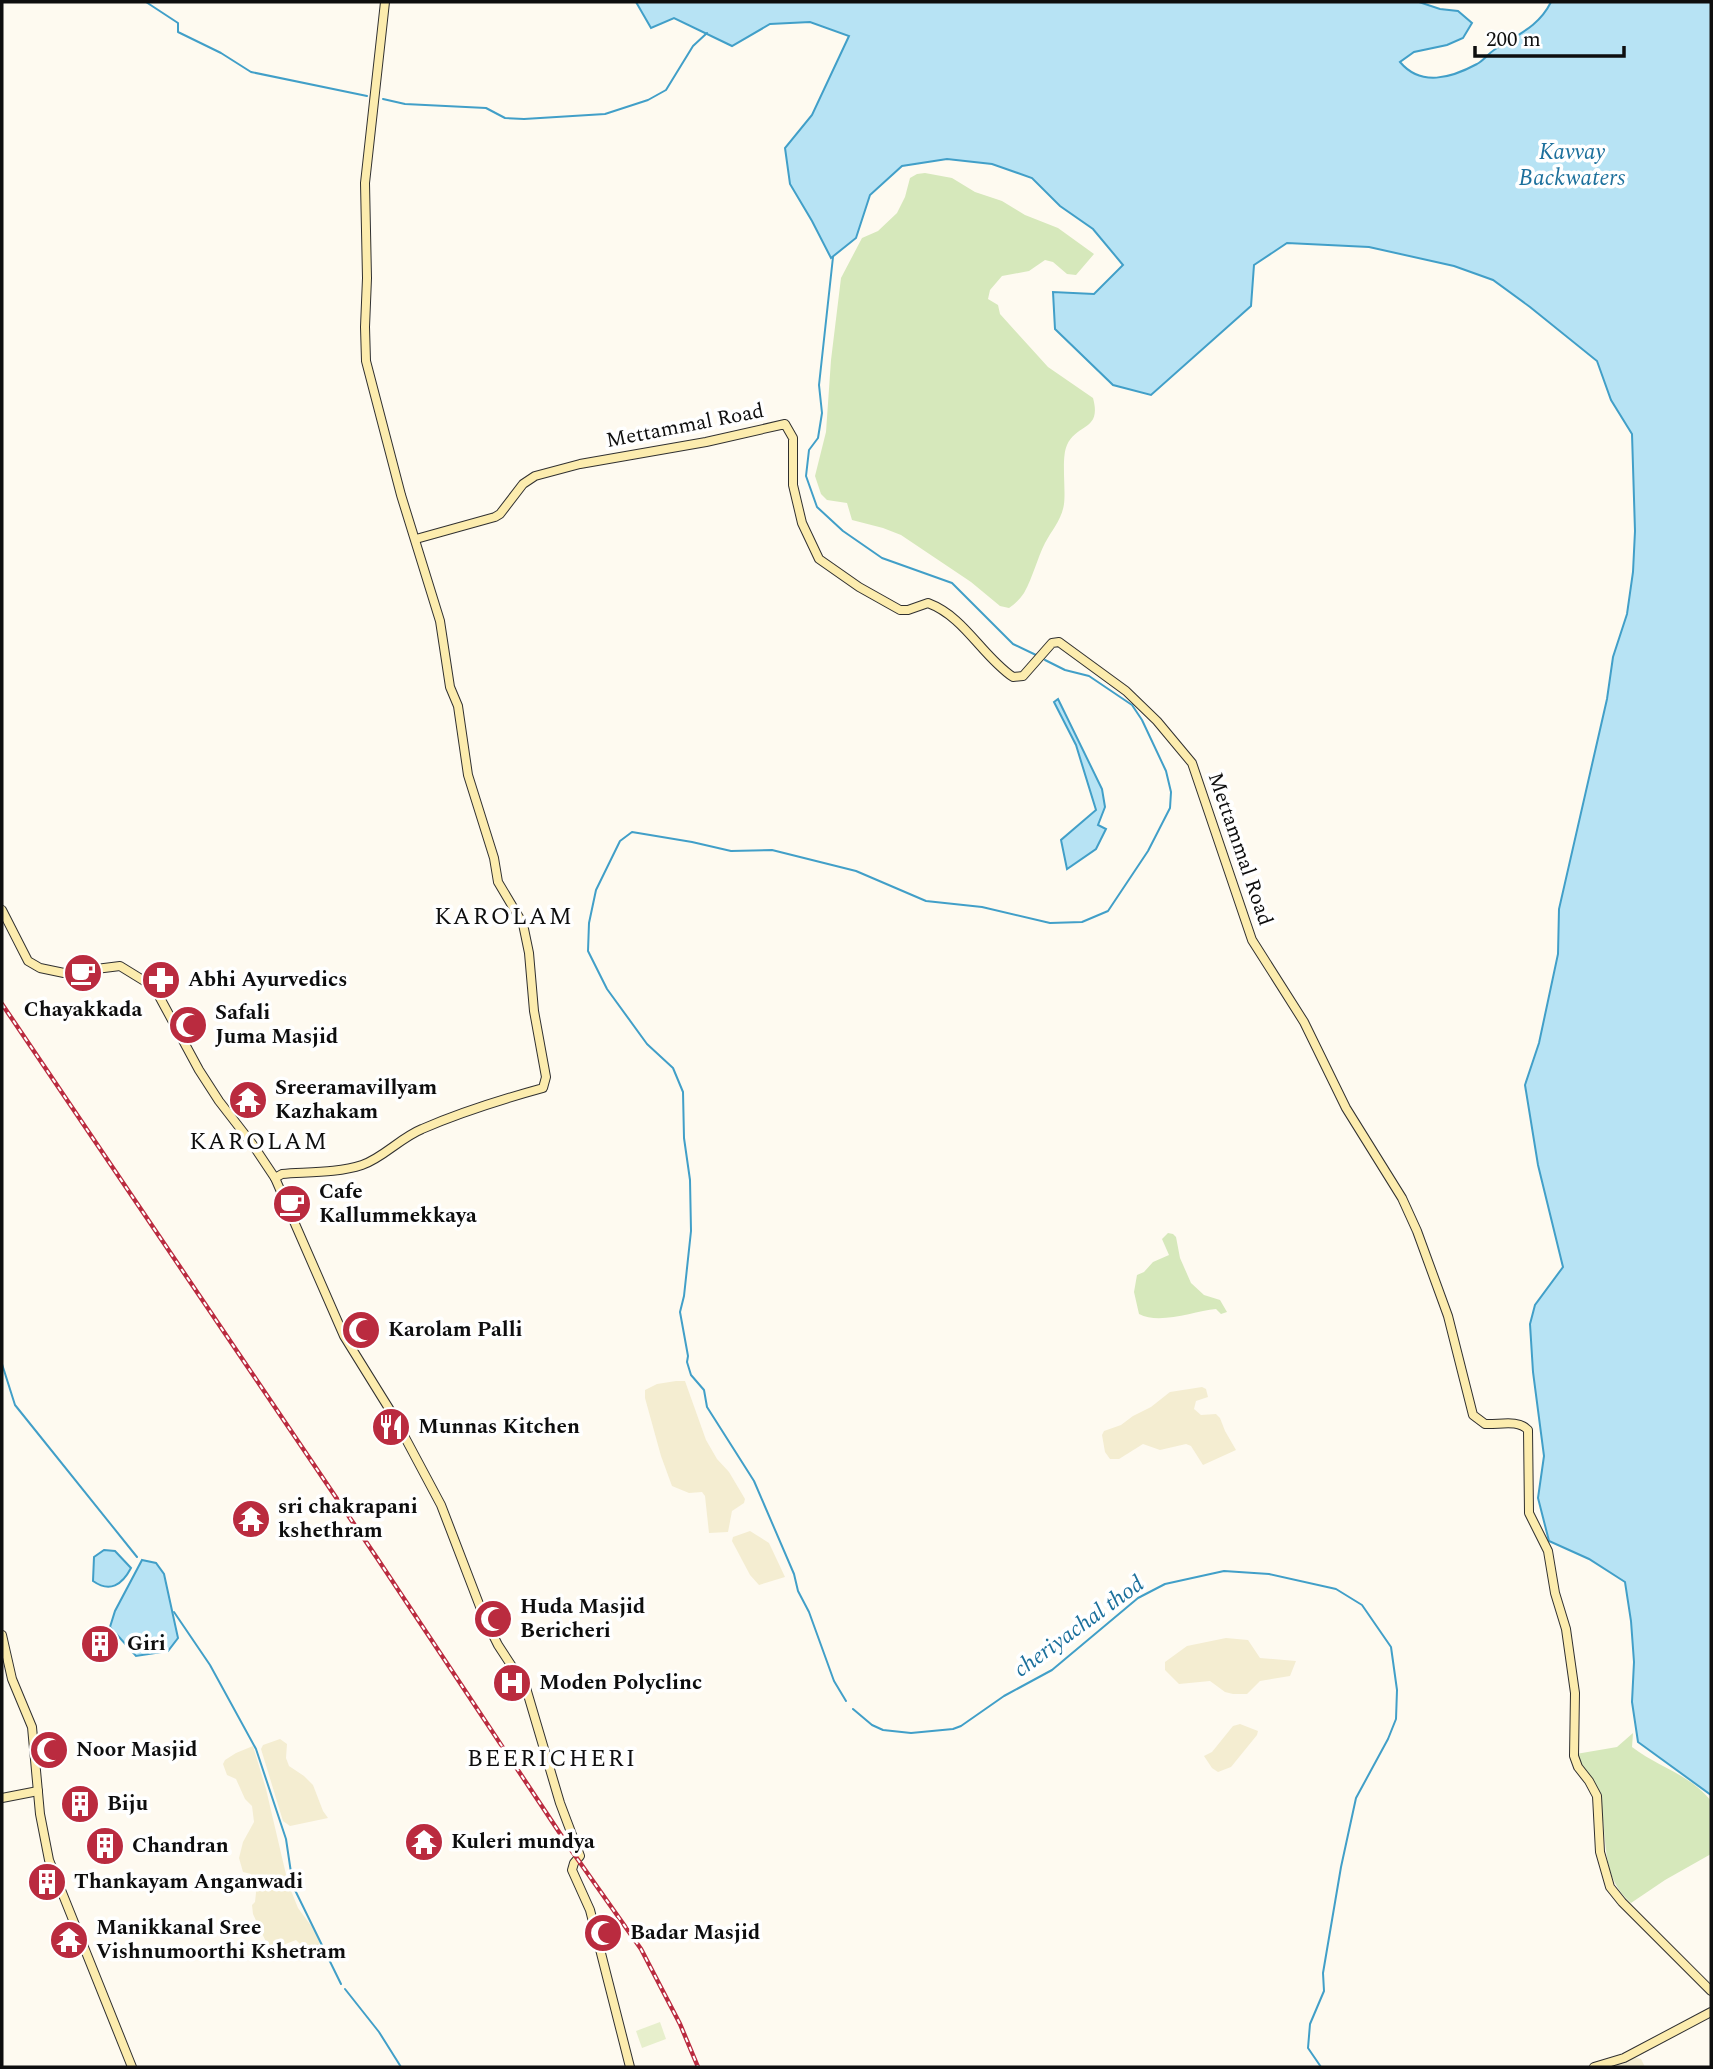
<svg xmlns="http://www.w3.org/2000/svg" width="1713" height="2069" font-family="Spectral,serif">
<rect width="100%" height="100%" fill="#fefaf0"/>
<!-- farmland -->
<g fill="#f4edd1">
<path d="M676,1381H685L706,1440L717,1459L729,1472L745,1499L744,1503L732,1511L728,1532L709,1533L705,1496L702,1492L689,1493L672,1486L661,1456L645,1398V1390L657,1384Z"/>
<path d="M1202,1387L1206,1389L1208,1397L1196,1401L1194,1409L1201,1415L1216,1414L1220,1418L1225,1431L1236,1450L1203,1465L1191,1446L1186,1444L1160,1450L1143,1444L1119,1459H1110L1105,1452L1102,1435L1104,1431L1121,1425L1133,1416L1151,1407L1170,1392Z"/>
<path d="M750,1531L769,1543L785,1577L759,1585L750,1575L732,1541L733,1537Z"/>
<path d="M1226,1638L1248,1640L1260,1658L1296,1661L1290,1676L1260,1681L1247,1694H1233L1225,1692L1210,1681L1179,1684L1165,1670V1662L1187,1646Z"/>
<path d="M1240,1724L1258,1731L1257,1735L1231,1767L1218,1772L1212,1768L1204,1756L1212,1752L1233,1726Z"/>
<path d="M280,1739L287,1744L286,1758L289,1766L304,1776L313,1785L323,1811L328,1818L290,1826L283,1821L261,1749L263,1745Z"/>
<path d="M253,1746L266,1789L288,1883L298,1908L312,1927L320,1943L315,1948H304L296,1940L278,1947L268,1946L253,1914L252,1905L255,1902L256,1893L255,1883L251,1874L243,1872L239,1858L243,1842L254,1822L252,1806L245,1799L236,1779L227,1775L223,1764L225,1760L236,1753Z"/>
<path d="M1633,2057L1641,2059L1645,2067H1604Z"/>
</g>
<!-- green -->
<g fill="#d6e8bb">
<path d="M925,173L952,178L975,192L1002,201L1025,215L1058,228L1094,254L1076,275L1067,274L1053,262L1045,260L1029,271L1002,276L990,290L988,299L998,305L1000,314L1048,367L1093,398C1102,431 1077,423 1067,445C1061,458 1066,488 1064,504C1062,519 1052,530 1045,543C1037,559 1033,577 1024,593C1020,599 1015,604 1009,608L1000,606L971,582L901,535L883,528L852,520L847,503L827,500L821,494L815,476L826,432L831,360L841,278L862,238L878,231L897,213L905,197L910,178L917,174Z"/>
<path d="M1168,1233L1173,1234L1176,1237L1180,1258L1191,1283L1204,1295L1220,1300L1227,1312L1221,1314L1216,1309C1194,1311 1160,1325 1139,1314L1134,1292L1137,1275L1144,1272L1153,1262L1169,1255L1162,1239Z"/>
<path d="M1633,1733L1632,1747C1658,1767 1691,1775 1711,1801V1854L1665,1880L1631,1903C1601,1877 1608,1844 1601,1808C1597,1790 1583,1771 1576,1754L1617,1747Z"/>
</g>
<!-- pitch -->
<path fill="#e7efcc" d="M660,2022L666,2039L642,2048L636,2031Z"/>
<!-- water -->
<g fill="#b7e3f4" stroke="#419fc8" stroke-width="2">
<path d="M636,2H1419L1440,9L1458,11L1472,23L1463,38L1447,45L1414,52L1400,62C1421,87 1451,78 1477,64C1484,60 1488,54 1494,50C1516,35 1538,28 1551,2H1711V1795L1638,1742L1632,1702L1634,1662L1631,1621L1625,1582L1589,1559L1549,1541L1538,1498L1544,1456L1533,1372L1530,1324L1535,1305L1563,1267L1538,1165L1525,1085L1539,1043L1558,954L1559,909L1607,699L1613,657L1627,614L1633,572L1635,531L1632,434L1611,400L1597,361L1530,307L1493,280L1454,266L1369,247L1287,243L1254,265L1251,306L1151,395L1113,385L1055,329L1053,292L1094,294L1123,265L1093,229L1060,206L1032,178L992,164L947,159L902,166L870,195L856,238L831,258L812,221L790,184L785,148L812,115L849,36L810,22L770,24L732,46L674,18L651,28Z"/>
<path d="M1058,699L1102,789L1105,807L1098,825L1106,829L1096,849L1067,869L1061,840L1096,810L1076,745L1054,702Z"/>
<path d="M104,1550L115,1551L131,1568C122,1585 110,1593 93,1581L94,1557Z"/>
<path d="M142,1560L156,1563L164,1574L178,1638L168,1651L136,1656L110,1627L115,1611Z"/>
</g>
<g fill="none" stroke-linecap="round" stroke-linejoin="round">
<!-- stream -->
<g stroke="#419fc8" stroke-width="2">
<path d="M146,2L178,23V32L221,53L251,72L367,96"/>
<path d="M383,99L405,104L486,108L505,118L524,119L605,114L648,100L666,90L693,46L707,33"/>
<path d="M833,257L819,385L822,413L818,438L809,450L806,476L817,507L843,531L882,558L952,583L1013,644L1036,655"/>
<path d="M2,1364L15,1405L137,1557"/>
<path d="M174,1612L210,1665L256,1749L286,1839L293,1886L341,1984"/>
<path d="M846,1701L834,1681L809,1612L798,1591L794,1574L754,1481L707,1407L704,1390L691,1375L687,1362L688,1356L680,1312L684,1296L691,1231L690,1180L684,1138L683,1092L673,1068L647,1044L607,989L588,951L589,923L596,890L620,841L632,832L692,842L731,851L772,850L856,871L926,901L982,907L1050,923L1082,922L1108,911L1148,851L1170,808L1171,792L1166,771L1142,720L1132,705L1089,676L1065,670L1045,660"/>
<path d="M853,1709L872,1725L883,1730L911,1733L953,1729L961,1726L1004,1696L1052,1670L1138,1598L1165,1584L1224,1571L1269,1574L1336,1589L1362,1605L1391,1647L1397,1690L1396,1719L1388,1739L1356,1798L1341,1867L1323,1973L1324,1991L1310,2024L1308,2048L1321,2067"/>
<path d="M345,1989L379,2032L401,2067"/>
</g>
<defs>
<g id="secondary">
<path d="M416,539L495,517L500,514L523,484L535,476L580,464L706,442L785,424L793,438V485L802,523L819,559L859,587L900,610H908L928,603C965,617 981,655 1013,677L1023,676L1052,643L1059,642L1126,691L1157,721L1192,763L1252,940L1304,1022L1346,1108L1402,1198L1417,1231L1448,1316L1473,1415L1485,1424C1499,1425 1518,1419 1528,1430L1529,1513L1548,1551L1555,1593L1566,1629L1575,1693L1574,1756L1578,1767L1589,1781L1597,1796L1600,1852L1610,1887L1622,1902L1711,1991"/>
<path d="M2,910L28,961L40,968L64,973L120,966L146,982L159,996L199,1070L219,1101L253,1145L275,1178L344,1336L393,1415L441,1505L484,1617L498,1645L526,1688L560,1803L580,1856L574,1863L572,1870L590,1910L630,2067"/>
<path d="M275,1178L282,1174C308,1172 338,1173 362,1165C383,1158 400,1138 422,1129C461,1112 503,1099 543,1088L546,1077L534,1011L529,953L523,924L498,882L494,858L468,775L458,706L450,687L440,621L401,495L366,361L365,327L367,278L365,183L385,2"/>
<path d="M2,1635L12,1679L32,1727L40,1814L49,1860L132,2067"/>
<path d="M2,1798L38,1791"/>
<path d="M1594,2067L1624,2058L1711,2012"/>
</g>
</defs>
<!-- secondary casing -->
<use href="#secondary" stroke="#303030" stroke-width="10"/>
<!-- secondary -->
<use href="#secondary" stroke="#fcecae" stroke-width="8"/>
<defs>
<path id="rail" d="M2,1004L377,1558L569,1847L641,1949L680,2024L698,2067"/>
</defs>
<!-- rail casing -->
<use href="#rail" stroke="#ba2b3f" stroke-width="4.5"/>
<!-- rail -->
<use href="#rail" stroke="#fff" stroke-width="2" stroke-dasharray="5" stroke-linecap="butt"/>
</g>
<!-- icons -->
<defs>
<symbol id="cafe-disc" viewBox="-11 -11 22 22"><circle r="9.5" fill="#ba2b3f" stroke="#fff"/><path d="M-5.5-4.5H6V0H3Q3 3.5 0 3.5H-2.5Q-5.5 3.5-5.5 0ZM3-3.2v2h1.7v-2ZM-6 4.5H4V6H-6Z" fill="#fff"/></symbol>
<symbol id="pharmacy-disc" viewBox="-11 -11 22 22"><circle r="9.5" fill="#ba2b3f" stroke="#fff"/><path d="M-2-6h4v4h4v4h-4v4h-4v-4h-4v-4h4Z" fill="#fff"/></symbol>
<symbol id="mosque-disc" viewBox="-11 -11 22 22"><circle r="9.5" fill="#ba2b3f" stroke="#fff"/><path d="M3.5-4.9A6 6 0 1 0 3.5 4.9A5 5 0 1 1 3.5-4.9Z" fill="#fff"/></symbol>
<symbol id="temple-disc" viewBox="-11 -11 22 22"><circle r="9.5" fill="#ba2b3f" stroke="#fff"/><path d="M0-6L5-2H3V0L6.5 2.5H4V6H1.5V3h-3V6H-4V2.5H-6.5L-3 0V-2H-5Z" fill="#fff"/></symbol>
<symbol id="restaurant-disc" viewBox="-11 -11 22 22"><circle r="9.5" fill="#ba2b3f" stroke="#fff"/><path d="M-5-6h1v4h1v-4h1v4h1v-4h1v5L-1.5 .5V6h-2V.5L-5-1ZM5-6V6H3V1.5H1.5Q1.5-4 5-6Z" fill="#fff"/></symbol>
<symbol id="building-disc" viewBox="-11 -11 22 22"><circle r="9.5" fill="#ba2b3f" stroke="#fff"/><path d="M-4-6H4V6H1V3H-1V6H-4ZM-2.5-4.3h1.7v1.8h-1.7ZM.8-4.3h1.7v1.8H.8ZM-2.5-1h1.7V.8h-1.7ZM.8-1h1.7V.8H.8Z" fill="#fff"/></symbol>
<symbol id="hospital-disc" viewBox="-11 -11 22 22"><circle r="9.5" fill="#ba2b3f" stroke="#fff"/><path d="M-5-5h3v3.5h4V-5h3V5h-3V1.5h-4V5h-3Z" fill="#fff"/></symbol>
</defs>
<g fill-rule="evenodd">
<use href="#cafe-disc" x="61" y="951" width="44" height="44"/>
<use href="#pharmacy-disc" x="139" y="958" width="44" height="44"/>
<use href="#mosque-disc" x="166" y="1003" width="44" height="44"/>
<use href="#temple-disc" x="226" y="1078" width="44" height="44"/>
<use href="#cafe-disc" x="270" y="1182" width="44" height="44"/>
<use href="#mosque-disc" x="339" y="1308" width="44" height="44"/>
<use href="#restaurant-disc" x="369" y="1405" width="44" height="44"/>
<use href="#temple-disc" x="229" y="1497" width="44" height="44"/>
<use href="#mosque-disc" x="471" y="1597" width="44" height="44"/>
<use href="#building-disc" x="78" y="1622" width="44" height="44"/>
<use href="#hospital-disc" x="490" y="1661" width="44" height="44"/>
<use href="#mosque-disc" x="27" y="1728" width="44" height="44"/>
<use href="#building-disc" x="58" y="1782" width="44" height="44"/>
<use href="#temple-disc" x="402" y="1820" width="44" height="44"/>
<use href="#building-disc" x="83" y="1824" width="44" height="44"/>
<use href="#building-disc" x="25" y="1860" width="44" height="44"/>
<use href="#mosque-disc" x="581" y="1911" width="44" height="44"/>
<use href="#temple-disc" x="47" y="1918" width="44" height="44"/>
</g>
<g text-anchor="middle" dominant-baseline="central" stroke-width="7" stroke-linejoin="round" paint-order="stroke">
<!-- street labels -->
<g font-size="21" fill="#0e0e0e" stroke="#fff">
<text transform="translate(685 426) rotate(-11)">Mettammal Road</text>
<text transform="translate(1240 849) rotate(71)">Mettammal Road</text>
</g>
<!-- poi labels -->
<g font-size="21" font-weight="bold" fill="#0e0e0e" stroke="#fff" text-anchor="start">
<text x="188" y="980">Abhi Ayurvedics</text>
<text x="83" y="1010" text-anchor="middle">Chayakkada</text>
<text x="215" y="1013">Safali<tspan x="215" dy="24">Juma Masjid</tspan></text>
<text x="275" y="1088">Sreeramavillyam<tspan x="275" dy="24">Kazhakam</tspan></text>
<text x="319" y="1192">Cafe<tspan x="319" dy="24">Kallummekkaya</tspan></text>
<text x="388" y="1330">Karolam Palli</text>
<text x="418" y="1427">Munnas Kitchen</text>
<text x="278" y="1507">sri chakrapani<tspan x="278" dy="24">kshethram</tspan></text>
<text x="520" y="1607">Huda Masjid<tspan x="520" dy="24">Bericheri</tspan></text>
<text x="127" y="1644">Giri</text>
<text x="539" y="1683">Moden Polyclinc</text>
<text x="76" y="1750">Noor Masjid</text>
<text x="107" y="1804">Biju</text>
<text x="451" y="1842">Kuleri mundya</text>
<text x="132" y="1846">Chandran</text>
<text x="74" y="1882">Thankayam Anganwadi</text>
<text x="96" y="1928">Manikkanal Sree<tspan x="96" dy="24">Vishnumoorthi Kshetram</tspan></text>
<text x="630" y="1933">Badar Masjid</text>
</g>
<!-- water labels -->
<g font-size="23" font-style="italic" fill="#1c709c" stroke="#fff">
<text x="1572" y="152">Kavvay<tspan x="1572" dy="26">Backwaters</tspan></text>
<text transform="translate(1079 1627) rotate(-36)">cheriyachal thod</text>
</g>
<!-- quarter labels -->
<g font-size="24" letter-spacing="2" fill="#0e0e0e" stroke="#fff">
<text x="504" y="917">KAROLAM</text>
<text x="259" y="1142">KAROLAM</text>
<text x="552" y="1759">BEERICHERI</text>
</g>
</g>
<!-- border -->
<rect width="1713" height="2069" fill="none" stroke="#0e0e0e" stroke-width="7"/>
<!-- scale -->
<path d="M1475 46v10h149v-10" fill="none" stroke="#0e0e0e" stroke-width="3.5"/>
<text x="1486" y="46" font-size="21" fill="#0e0e0e" stroke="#ffffff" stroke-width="5" paint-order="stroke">200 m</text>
</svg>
